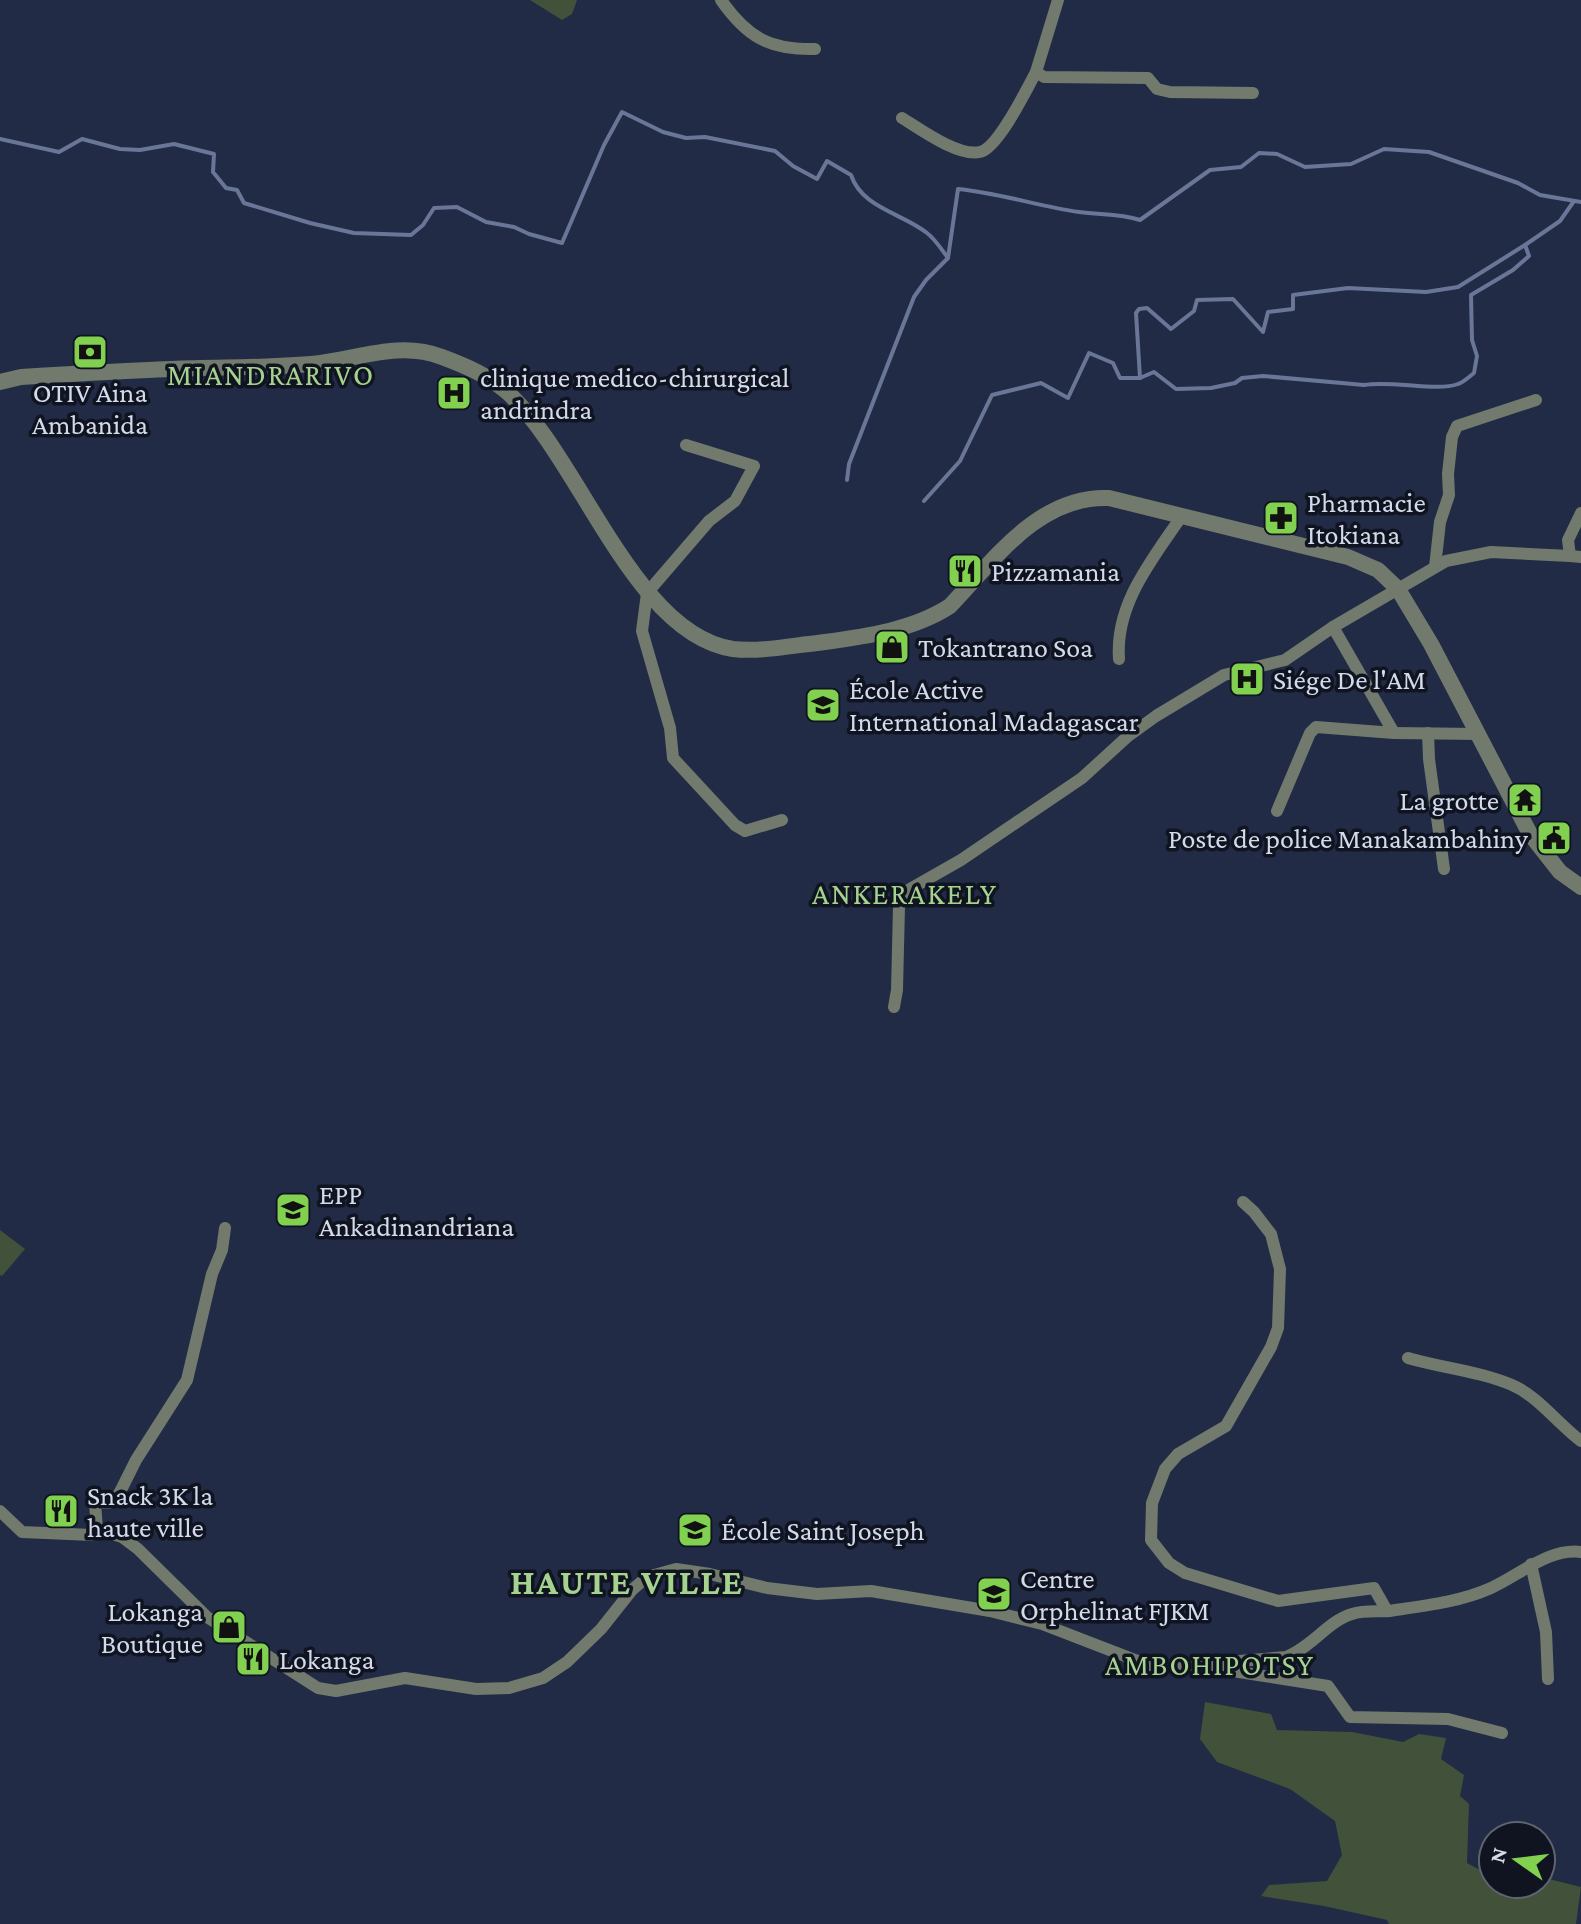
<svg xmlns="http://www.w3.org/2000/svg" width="1581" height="1924" font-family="'Crimson Pro',serif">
<rect width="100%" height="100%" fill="#212b45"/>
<!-- green -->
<g fill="#41513a">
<path d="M530,0H577L572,14L562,20Z"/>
<path d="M0,1230L25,1249L2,1276L0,1275Z"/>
<path d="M1205,1702L1271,1714L1277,1730L1352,1732L1403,1742L1419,1734L1446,1738L1441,1759L1464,1775L1460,1796L1469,1804L1467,1863L1493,1877V1884H1505L1521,1893L1524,1884H1541V1877L1581,1887L1576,1924H1389L1387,1920L1324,1906L1261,1896L1269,1885L1327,1881L1342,1855L1335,1821L1290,1789L1217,1762L1200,1739Z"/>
</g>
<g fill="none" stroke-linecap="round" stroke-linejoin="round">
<!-- stream -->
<g stroke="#697697" stroke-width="4">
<path d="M0,139L59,152L82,139L120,149L140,150L174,144L214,154L213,172L226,188L237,190L244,203L310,223L354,233L411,235L423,225L434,208L457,207L486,222L514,227L529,234L562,243L604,145L622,112L663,132L686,138L705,137L775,151L793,166L817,179L827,161L851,175C862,208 902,213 927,233C935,239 942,250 948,258L958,189C999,193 1038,206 1079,212C1101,215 1119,213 1140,220L1210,170L1241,167L1259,153L1277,154L1305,167L1351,164L1384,149L1429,152L1518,183L1540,195L1581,202"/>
<path d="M1140,378L1136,313L1139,309L1147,308L1171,329L1194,311L1197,300L1233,299L1263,332L1268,312L1293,309V295L1348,288L1426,292L1458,287L1525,245"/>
<path d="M847,480L849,464L914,297L926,280L948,258"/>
<path d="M924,501L960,461L992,395L1041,383L1068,398L1089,353L1113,363L1120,378H1140L1154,372L1176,389L1211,388L1235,383L1242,378L1263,376L1364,385C1391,380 1437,392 1458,384C1464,382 1470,376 1474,373L1477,356L1472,340L1471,295L1513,270L1529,256L1525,245L1560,221L1574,201"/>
</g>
<!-- minor -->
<g stroke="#717a6c" stroke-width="12">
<path d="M721,0C747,37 769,50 815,49"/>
<path d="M1058,0L1036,72L1044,77L1148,78L1157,89L1170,92L1253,93"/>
<path d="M902,118C920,129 958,157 980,152C998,148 1027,89 1036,72"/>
<path d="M686,445L754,466L735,501L709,521L647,593L642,631L670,728L673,758L735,825L745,831L782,820"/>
<path d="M1581,513L1568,540L1570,556L1581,557"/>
<path d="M1435,567L1440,522L1449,495L1448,474L1452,437L1457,426L1536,400"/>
<path d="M1119,659C1115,604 1152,560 1181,517"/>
<path d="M1394,733L1478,734"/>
<path d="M1428,733L1429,759L1444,869"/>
<path d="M1277,811L1310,733L1316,727L1394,733L1333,627"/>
<path d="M894,1007L897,990L899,906L910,889L961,860L1082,778L1127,737L1156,716L1224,675L1285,660L1333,627L1446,561L1491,552L1570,556"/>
<path d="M1243,1202L1254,1212L1271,1234L1280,1269L1278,1328L1271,1347L1226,1426L1178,1454L1165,1469L1152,1503L1151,1540L1169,1563L1185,1573L1278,1601L1374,1588L1387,1611"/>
<path d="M1408,1358C1442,1368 1479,1371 1512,1385C1538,1396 1558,1424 1581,1441"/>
<path d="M0,1511L22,1532L92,1535L97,1529L122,1537L138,1549L207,1617L318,1688L336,1691L405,1678L476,1689L509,1688L543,1678L567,1662L601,1629L632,1590L647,1577L676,1569L710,1574L767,1588L817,1594L871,1591L990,1611L1042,1624L1156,1668L1286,1657C1312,1647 1328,1621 1352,1614C1364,1610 1378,1612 1389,1611C1423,1606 1460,1602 1491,1588C1520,1575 1548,1548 1581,1552"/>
<path d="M97,1529L95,1503H109L119,1494L136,1460L187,1380L212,1274L222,1250L225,1228"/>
<path d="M1531,1564L1546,1632L1548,1679"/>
<path d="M1213,1668L1328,1686L1350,1717L1448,1719L1502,1733"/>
</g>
<!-- tertiary -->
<path stroke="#717a6c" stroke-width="16" d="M0,382L21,377C71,374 122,371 172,369C218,367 265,368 311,364C356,360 398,340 442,357C466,366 487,375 506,391C579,455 633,634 733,649C759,652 790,646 817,643C861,637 912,631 950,606C994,560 1039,495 1109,498L1348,557L1378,570L1398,589L1431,644L1530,834L1560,872L1581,887"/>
</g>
<!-- icons -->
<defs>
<symbol id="bank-square" viewBox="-11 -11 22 22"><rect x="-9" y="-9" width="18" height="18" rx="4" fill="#81d050" stroke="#101420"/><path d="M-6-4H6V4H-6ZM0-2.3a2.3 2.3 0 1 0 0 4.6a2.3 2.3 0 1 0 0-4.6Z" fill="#111"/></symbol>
<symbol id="hospital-square" viewBox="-11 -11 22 22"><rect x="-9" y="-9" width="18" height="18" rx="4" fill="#81d050" stroke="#101420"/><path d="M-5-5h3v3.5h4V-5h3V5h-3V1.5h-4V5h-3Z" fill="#111"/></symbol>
<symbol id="pharmacy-square" viewBox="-11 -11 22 22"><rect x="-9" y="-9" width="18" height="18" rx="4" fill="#81d050" stroke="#101420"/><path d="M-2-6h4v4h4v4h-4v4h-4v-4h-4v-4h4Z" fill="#111"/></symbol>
<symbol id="restaurant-square" viewBox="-11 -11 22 22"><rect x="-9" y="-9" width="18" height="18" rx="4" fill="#81d050" stroke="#101420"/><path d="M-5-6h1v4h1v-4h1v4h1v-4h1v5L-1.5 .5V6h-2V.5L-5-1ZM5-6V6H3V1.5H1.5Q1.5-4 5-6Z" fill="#111"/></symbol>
<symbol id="shop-square" viewBox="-11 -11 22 22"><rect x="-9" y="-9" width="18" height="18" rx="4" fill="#81d050" stroke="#101420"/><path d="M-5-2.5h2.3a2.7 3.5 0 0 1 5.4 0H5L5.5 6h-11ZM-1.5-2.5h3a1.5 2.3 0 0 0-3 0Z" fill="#111"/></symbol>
<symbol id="school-square" viewBox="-11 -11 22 22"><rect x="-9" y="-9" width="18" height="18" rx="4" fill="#81d050" stroke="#101420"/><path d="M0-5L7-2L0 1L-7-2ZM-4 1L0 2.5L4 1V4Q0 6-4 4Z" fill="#111"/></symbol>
<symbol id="temple-square" viewBox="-11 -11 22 22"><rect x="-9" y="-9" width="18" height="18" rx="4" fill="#81d050" stroke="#101420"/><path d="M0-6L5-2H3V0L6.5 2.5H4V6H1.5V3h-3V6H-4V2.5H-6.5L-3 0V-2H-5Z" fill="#111"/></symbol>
<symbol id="civic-square" viewBox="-11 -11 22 22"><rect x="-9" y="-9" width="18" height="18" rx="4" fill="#81d050" stroke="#101420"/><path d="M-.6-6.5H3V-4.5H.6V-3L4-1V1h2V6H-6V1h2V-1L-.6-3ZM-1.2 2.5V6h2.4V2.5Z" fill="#111"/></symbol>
</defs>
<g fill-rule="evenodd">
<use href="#bank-square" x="70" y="332" width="40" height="40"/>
<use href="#hospital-square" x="434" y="373" width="40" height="40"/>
<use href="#pharmacy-square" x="1261" y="498" width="40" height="40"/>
<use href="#restaurant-square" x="945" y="551" width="40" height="40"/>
<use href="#shop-square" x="872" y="627" width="40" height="40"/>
<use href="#hospital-square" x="1227" y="659" width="40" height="40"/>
<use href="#school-square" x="803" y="685" width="40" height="40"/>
<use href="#temple-square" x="1505" y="780" width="40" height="40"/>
<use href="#civic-square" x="1534" y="818" width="40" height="40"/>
<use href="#school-square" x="273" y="1190" width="40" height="40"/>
<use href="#restaurant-square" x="41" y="1491" width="40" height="40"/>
<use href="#school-square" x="675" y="1510" width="40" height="40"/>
<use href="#school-square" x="974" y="1574" width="40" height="40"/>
<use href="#shop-square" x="209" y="1607" width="40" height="40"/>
<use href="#restaurant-square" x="233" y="1639" width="40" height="40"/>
</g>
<g text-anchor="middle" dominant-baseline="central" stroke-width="7" stroke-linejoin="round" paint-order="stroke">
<!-- poi labels -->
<g font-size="28" fill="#d3daeb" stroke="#101420" text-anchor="start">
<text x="480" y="377">clinique medico-chirurgical<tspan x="480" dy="32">andrindra</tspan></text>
<text x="90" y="392" text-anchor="middle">OTIV Aina<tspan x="90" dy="32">Ambanida</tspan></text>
<text x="1307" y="502">Pharmacie<tspan x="1307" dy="32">Itokiana</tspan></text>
<text x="991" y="571">Pizzamania</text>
<text x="918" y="647">Tokantrano Soa</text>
<text x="1273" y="679">Siége De l'AM</text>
<text x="849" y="689">École Active<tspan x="849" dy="32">International Madagascar</tspan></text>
<text x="1499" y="800" text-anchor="end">La grotte</text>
<text x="1528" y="838" text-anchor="end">Poste de police Manakambahiny</text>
<text x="319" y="1194">EPP<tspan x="319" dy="32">Ankadinandriana</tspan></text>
<text x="87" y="1495">Snack 3K la<tspan x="87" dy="32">haute ville</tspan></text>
<text x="721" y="1530">École Saint Joseph</text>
<text x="1020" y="1578">Centre<tspan x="1020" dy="32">Orphelinat FJKM</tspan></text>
<text x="203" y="1611" text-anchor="end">Lokanga<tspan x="203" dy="32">Boutique</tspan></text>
<text x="279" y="1659">Lokanga</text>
</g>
<!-- neighbourhood labels -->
<g font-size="30" letter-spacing="2" fill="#a6d290" stroke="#101420">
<text x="271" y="374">MIANDRARIVO</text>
<text x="905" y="893">ANKERAKELY</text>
<text x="1210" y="1664">AMBOHIPOTSY</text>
</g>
<!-- district labels -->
<g font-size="36" font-weight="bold" letter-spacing="2" fill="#a6d290" stroke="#101420">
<text x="627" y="1582">HAUTE VILLE</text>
</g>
</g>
<!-- north arrow -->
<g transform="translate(1517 1860) rotate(284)"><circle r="38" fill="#101420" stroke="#5e6371" stroke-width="2"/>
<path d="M0-6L14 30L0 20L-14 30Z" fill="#81d050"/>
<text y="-12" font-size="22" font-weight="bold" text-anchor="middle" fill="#d3daeb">N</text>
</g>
</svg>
